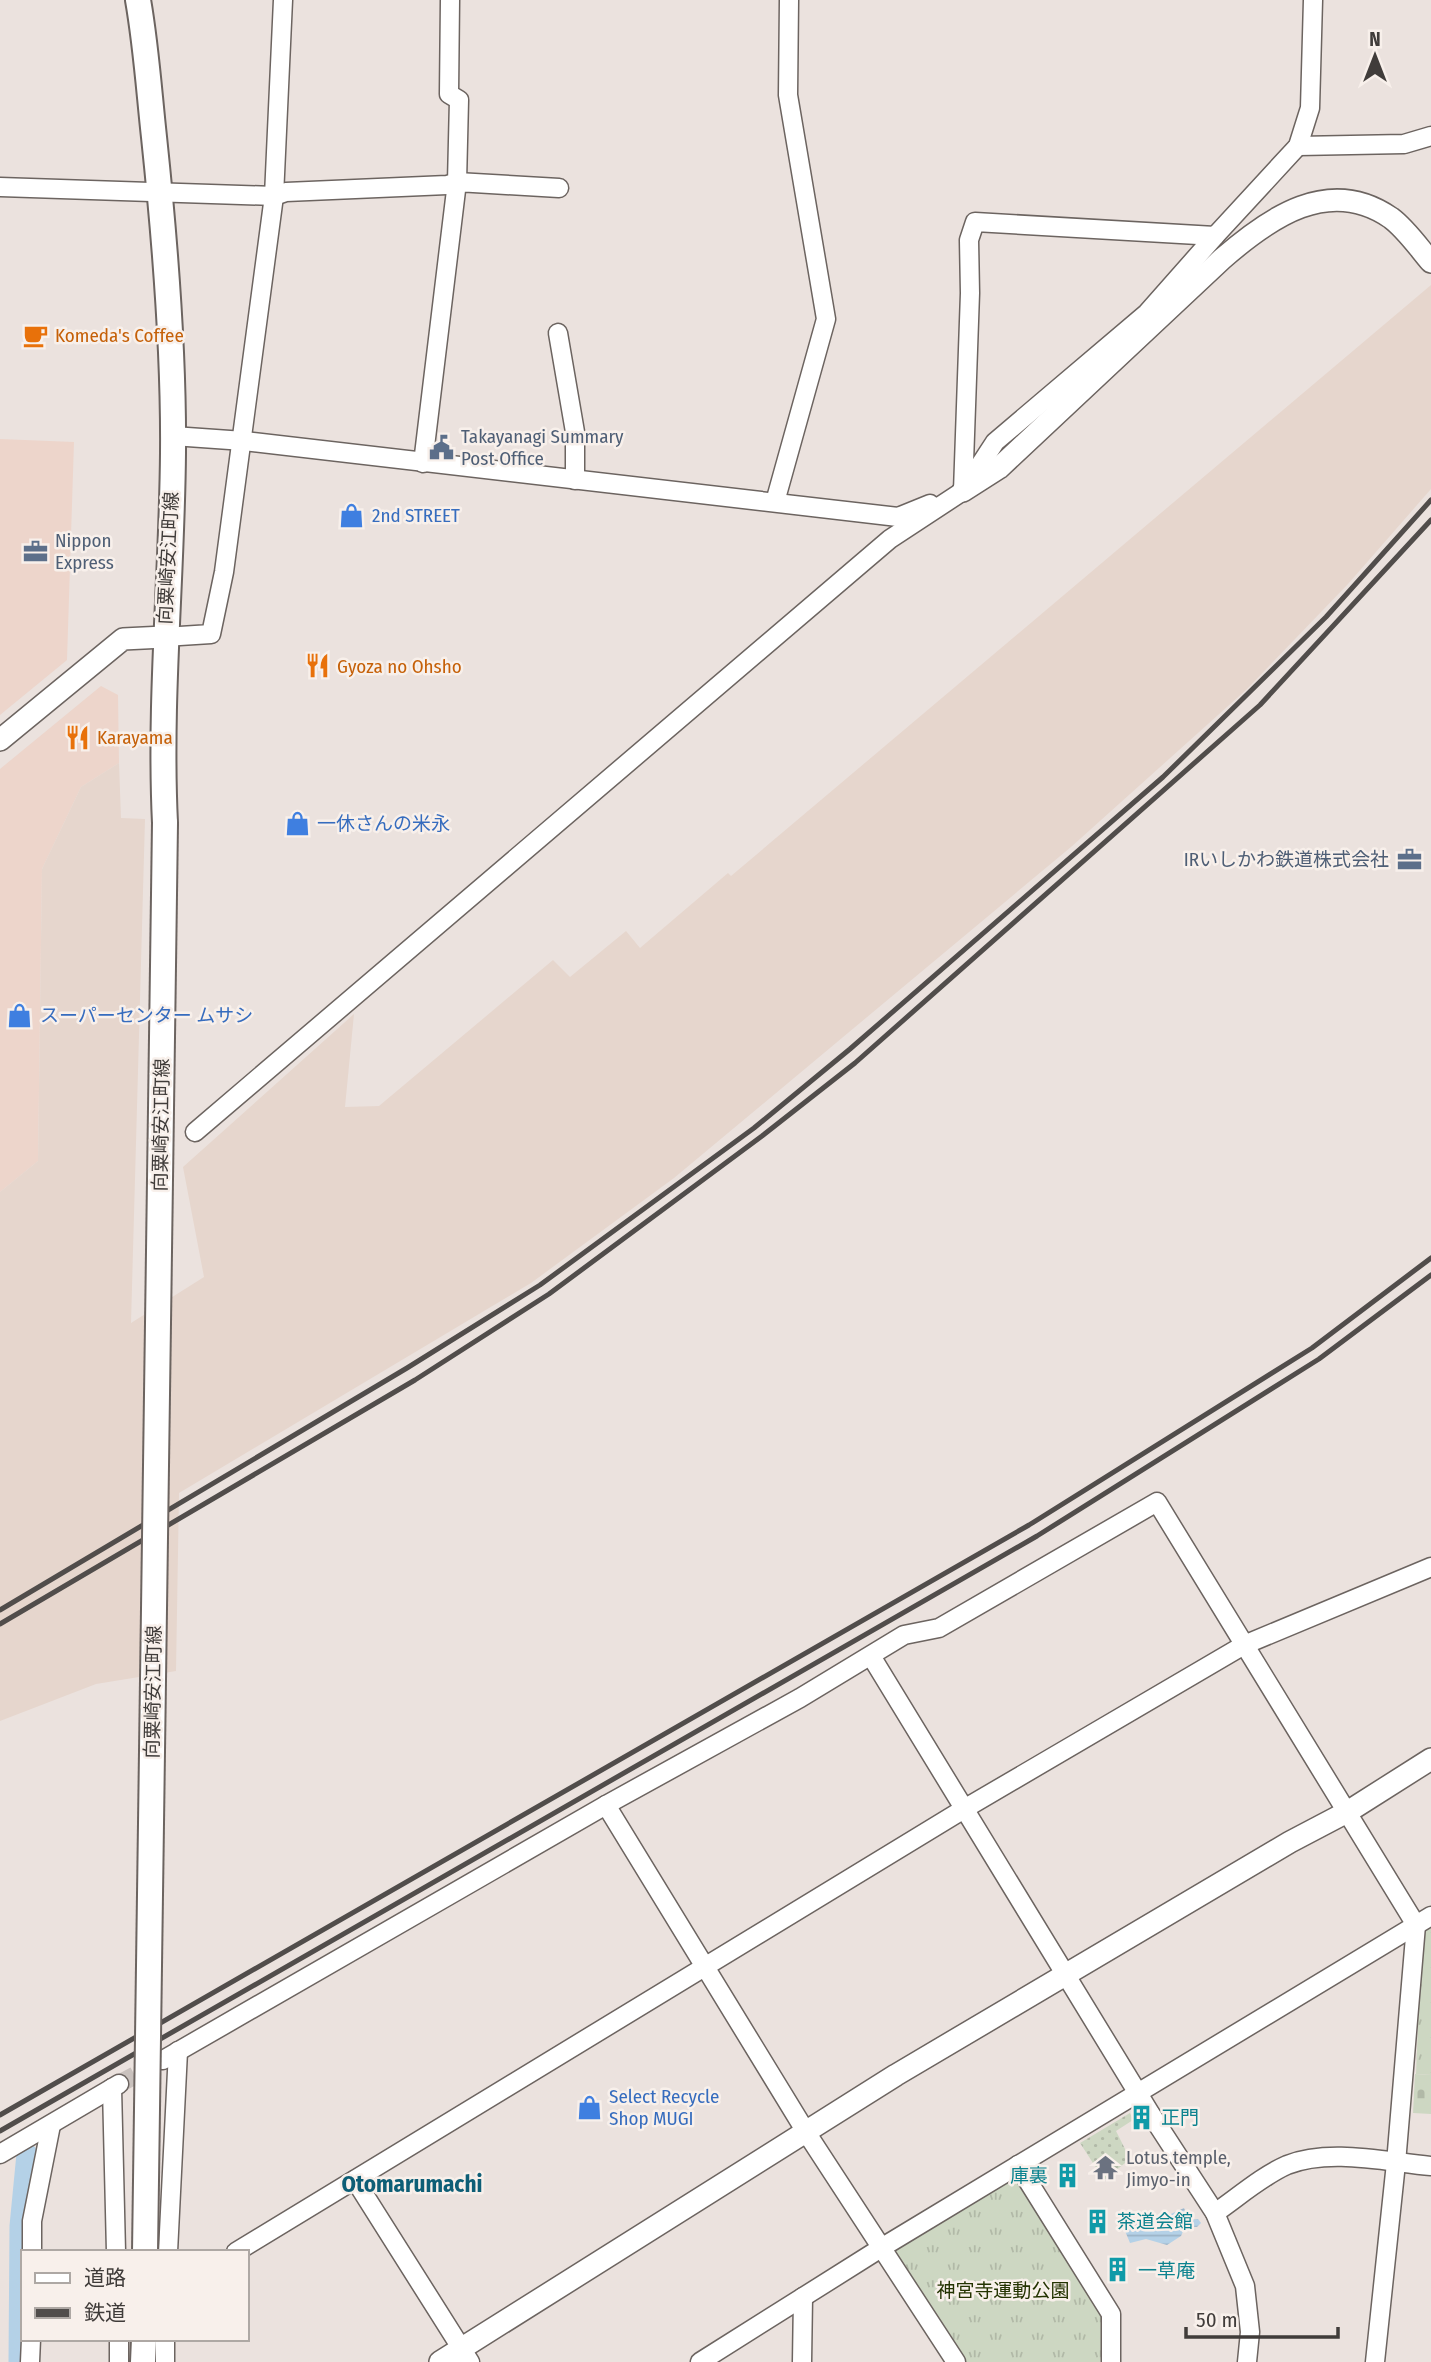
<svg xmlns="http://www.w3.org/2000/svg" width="1431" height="2362" font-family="'Fira Sans Condensed','Noto Sans JP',sans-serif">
<defs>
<pattern id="grass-tufts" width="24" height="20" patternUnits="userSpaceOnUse" patternTransform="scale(1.75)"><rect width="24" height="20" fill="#cdd7c2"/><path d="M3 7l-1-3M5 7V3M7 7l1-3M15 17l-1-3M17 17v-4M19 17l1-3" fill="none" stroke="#b1b9a7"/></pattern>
<pattern id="cemetery-stones" width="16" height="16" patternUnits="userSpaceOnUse" patternTransform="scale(1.75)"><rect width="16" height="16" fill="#cdd7c2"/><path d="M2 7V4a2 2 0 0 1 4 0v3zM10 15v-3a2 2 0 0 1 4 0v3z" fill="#b1b9a7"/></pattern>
<pattern id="garden-dots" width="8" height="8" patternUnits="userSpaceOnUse" patternTransform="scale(1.75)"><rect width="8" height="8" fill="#cdd7c2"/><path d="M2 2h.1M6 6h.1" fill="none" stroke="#b1b9a7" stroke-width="1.8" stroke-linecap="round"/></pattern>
<pattern id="water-rules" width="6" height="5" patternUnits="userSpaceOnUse" patternTransform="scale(1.75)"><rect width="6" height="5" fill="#b4d1e7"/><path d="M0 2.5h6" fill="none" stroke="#9cb4c7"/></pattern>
</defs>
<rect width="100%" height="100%" fill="#ebe2de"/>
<!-- commercial -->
<g fill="#edd5cb">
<path d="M0,439L74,442L67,660L0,715Z"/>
<path d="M101,686L118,695L119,763L81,787L42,869L38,1161L0,1192V769Z"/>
</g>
<!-- built -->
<path fill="#e6d6cd" d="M1431,285V489L1348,584L1247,689L1071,847L674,1178L531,1283L179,1493L176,1671L96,1684L0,1721V1192L38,1161L42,869L81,787L119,763L121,818L145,819L131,1323L204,1277L183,1167L354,1014L345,1107L379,1106L553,960L570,977L626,931L640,948L728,873L731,876Z"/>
<!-- grass -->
<g fill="url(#grass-tufts)">
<path d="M1431,1922V2075L1416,2074L1422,1928Z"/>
<path d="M1013,2174L1100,2305L1105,2332L1100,2362H962L891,2243Z"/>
</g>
<!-- cemetery -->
<path fill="url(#cemetery-stones)" d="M1415,2074L1431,2075V2114L1413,2113Z"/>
<!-- garden -->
<path fill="url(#garden-dots)" d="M1130,2113L1133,2120L1116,2131L1130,2159L1104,2180L1080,2143Z"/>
<!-- water -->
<path fill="url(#water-rules)" d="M1184,2208L1189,2220L1198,2219L1201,2223L1197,2227H1185L1181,2236L1167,2245L1146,2239L1130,2243L1123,2226L1137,2218L1147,2225Z"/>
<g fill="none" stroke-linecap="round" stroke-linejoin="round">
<!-- canal -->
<path stroke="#b4d1e7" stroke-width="21" d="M19,2362L20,2226L27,2154"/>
<!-- minor-tunnel -->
<path stroke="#c9c1bd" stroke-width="18" stroke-dasharray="18 9" stroke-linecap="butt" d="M119,2084L156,2064"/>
<defs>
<g id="minor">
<path d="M1298,146L1404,144L1431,136"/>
<path d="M0,187L274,196L286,192L447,185L457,182L459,100L449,94L450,0"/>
<path d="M558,333L575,432V480"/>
<path d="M173,436L244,441L898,517L930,504"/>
<path d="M423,463L457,182L559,188"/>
<path d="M963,491L970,293L969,240L975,222L1215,236L1298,146L1310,108L1313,0"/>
<path d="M775,502L826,319L788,95L789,0"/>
<path d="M164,637L211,634L224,572L274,196L283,0"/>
<path d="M195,1132L890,539L963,491L995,442L1147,313L1215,236"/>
<path d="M871,1656L1150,2113L1215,2213L1245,2286L1250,2332L1247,2362"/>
<path d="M606,1805L806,2132L956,2362"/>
<path d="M163,2060L606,1805L800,1698L904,1635L939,1628L1157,1502L1416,1925L1396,2163L1375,2362"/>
<path d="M112,2088L116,2252"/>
<path d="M0,2154L119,2084"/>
<path d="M1018,2165L1111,2314V2362"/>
<path d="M355,2180L470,2362"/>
<path d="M1215,2213C1237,2198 1262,2176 1287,2165C1330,2148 1386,2162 1431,2166"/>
<path d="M32,2252V2221L51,2125"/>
<path d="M168,2252L178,2051"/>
<path d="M236,2252L964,1809L1244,1645L1431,1567"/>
<path d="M119,2339V2362"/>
<path d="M30,2362L31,2339"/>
<path d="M165,2362V2339"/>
<path d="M700,2362L881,2248L1431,1916"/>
<path d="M802,2362L803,2297"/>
</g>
<g id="tertiary">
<path d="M963,491L999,468L1222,259C1269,218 1329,175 1391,218C1406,229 1419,248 1431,262"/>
<path d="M0,740L123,639L164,637"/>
<path d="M440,2362L896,2075L1290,1842L1349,1811L1431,1759"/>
</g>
<g id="secondary">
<path d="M138,0C146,45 149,91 154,137C165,241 174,348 173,453C172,577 159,699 165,823"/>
<path d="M143,2362L144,2339"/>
</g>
</defs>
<!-- minor casing -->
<use href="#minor" stroke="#6c6460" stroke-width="21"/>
<!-- tertiary casing -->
<use href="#tertiary" stroke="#6c6460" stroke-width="24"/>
<!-- secondary casing -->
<use href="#secondary" stroke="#6c6460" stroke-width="28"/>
<!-- minor -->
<use href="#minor" stroke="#fff" stroke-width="18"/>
<!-- tertiary -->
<use href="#tertiary" stroke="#fff" stroke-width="21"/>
<!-- secondary -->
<use href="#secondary" stroke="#fff" stroke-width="24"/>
<!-- rail -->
<g stroke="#514d4b" stroke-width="5">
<path d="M0,1610L407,1368L540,1285L754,1128L850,1049L1163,777L1326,617L1431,500"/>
<path d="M0,1624L415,1380L549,1294L762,1136L855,1063L1260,705L1431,520"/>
<path d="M0,2115L1029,1525L1312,1348L1431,1258"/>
<path d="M0,2131L1037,1536L1319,1359L1431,1275"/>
</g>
<defs>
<path id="secondary-bridge" d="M145,2252L165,823"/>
</defs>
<!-- secondary-bridge casing -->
<use href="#secondary-bridge" stroke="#6c6460" stroke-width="28" stroke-linecap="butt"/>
<!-- secondary-bridge -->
<use href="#secondary-bridge" stroke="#fff" stroke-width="24"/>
</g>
<!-- icons -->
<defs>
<symbol id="cafe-bare" viewBox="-9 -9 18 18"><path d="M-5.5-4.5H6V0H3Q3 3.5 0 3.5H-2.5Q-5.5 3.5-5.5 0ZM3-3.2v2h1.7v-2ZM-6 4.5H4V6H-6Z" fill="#e8710a" stroke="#f8f0eb" stroke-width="2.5" paint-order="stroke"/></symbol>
<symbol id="civic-bare" viewBox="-9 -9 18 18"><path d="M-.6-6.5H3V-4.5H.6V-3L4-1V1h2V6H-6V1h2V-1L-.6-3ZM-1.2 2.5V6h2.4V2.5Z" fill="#5c6f8a" stroke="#f8f0eb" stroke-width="2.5" paint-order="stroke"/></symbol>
<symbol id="shop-bare" viewBox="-9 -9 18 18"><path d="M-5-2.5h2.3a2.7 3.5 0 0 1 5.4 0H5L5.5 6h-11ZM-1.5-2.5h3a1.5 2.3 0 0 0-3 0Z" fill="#3f7fe0" stroke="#f8f0eb" stroke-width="2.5" paint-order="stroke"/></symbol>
<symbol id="office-bare" viewBox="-9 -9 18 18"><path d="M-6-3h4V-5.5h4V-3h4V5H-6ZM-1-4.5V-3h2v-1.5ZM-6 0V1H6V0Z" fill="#5c6f8a" stroke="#f8f0eb" stroke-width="2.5" paint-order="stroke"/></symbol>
<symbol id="restaurant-bare" viewBox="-9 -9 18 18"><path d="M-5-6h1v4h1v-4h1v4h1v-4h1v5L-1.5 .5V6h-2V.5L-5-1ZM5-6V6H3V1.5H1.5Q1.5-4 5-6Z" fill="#e8710a" stroke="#f8f0eb" stroke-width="2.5" paint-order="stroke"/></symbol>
<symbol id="building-bare" viewBox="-9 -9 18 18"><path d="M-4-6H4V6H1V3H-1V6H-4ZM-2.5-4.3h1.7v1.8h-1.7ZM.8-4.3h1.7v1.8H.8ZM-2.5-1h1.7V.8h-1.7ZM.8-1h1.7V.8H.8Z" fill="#0f9aa8" stroke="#f8f0eb" stroke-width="2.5" paint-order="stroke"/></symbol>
<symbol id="temple-bare" viewBox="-9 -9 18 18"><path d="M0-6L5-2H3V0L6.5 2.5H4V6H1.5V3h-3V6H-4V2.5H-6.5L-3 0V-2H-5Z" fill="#6b7280" stroke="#f8f0eb" stroke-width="2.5" paint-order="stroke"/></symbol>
</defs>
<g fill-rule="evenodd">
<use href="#cafe-bare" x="18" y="318" width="35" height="35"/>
<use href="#civic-bare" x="424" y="430" width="35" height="35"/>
<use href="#shop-bare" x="334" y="498" width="35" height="35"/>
<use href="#office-bare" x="18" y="534" width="35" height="35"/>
<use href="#restaurant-bare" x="300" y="648" width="35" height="35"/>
<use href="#restaurant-bare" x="60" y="720" width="35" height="35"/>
<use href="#shop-bare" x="280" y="806" width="35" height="35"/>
<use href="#office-bare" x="1392" y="842" width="35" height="35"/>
<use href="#shop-bare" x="2" y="998" width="35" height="35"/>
<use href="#shop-bare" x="572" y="2090" width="35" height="35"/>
<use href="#building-bare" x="1124" y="2100" width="35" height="35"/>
<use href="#temple-bare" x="1088" y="2150" width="35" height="35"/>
<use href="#building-bare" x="1050" y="2158" width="35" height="35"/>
<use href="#building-bare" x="1080" y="2204" width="35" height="35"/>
<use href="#building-bare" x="1100" y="2252" width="35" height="35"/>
</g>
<g text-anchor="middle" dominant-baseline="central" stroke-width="5" stroke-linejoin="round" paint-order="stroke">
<!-- food labels -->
<g font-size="19" fill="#c56008" stroke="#f8f0eb" text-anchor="start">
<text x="55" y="335">Komeda's Coffee</text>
<text x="337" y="666">Gyoza no Ohsho</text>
<text x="97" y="737">Karayama</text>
</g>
<!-- service labels -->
<g font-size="19" fill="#4e5e75" stroke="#f8f0eb" text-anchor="start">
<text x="461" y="436">Takayanagi Summary<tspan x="461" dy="22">Post Office</tspan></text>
<text x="55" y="540">Nippon<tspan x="55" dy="22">Express</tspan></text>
<text x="1389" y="859" text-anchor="end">IRいしかわ鉄道株式会社</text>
</g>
<!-- shop labels -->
<g font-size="19" fill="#366cbe" stroke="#f8f0eb" text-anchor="start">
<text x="372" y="515">2nd STREET</text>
<text x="317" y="823">一休さんの米永</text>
<text x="40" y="1015">スーパーセンター ムサシ</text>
<text x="609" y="2096">Select Recycle<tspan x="609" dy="22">Shop MUGI</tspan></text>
</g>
<!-- street labels -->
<g font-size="19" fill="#403c3a" stroke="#f8f0eb">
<text transform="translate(168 558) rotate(-87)">向粟崎安江町線</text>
<text transform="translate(161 1125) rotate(-89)">向粟崎安江町線</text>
<text transform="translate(153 1692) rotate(-89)">向粟崎安江町線</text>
</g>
<!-- culture labels -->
<g font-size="19" fill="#0d838f" stroke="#f8f0eb" text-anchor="start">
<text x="1161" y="2117">正門</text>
<text x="1048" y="2175" text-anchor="end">庫裏</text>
<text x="1117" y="2221">茶道会館</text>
<text x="1138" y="2270">一草庵</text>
</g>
<!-- worship labels -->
<g font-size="19" fill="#5b616d" stroke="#f8f0eb" text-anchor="start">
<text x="1126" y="2157">Lotus temple,<tspan x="1126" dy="22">Jimyo-in</tspan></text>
</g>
<!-- park labels -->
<g font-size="19" fill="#233301" stroke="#f8f0eb">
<text x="1003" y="2290">神宮寺運動公園</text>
</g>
<!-- quarter labels -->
<g font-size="23" font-weight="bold" fill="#0d5e76" stroke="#f8f0eb">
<text x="412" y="2184">Otomarumachi</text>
</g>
</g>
<!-- legend -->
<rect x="21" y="2250" width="228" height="91" fill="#f8f0eb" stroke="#aea8a4" stroke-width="2"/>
<rect x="35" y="2273" width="35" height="10" fill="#ffffff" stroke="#aea8a4" stroke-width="2"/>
<text x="84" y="2285" font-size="21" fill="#403c3a">道路</text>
<rect x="35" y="2308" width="35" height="10" fill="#514d4b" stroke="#aea8a4" stroke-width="2"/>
<text x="84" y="2320" font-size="21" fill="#403c3a">鉄道</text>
<!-- north arrow -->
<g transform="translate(1375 56)" stroke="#f8f0eb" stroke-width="5" paint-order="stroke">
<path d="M0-5L12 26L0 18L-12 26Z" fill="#403c3a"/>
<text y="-10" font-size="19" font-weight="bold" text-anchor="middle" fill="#403c3a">N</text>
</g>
<!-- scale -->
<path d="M1186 2327v10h152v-10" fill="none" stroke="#403c3a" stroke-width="3.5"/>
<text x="1196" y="2327" font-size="21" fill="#403c3a" stroke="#f8f0eb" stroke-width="5" paint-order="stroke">50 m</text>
</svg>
